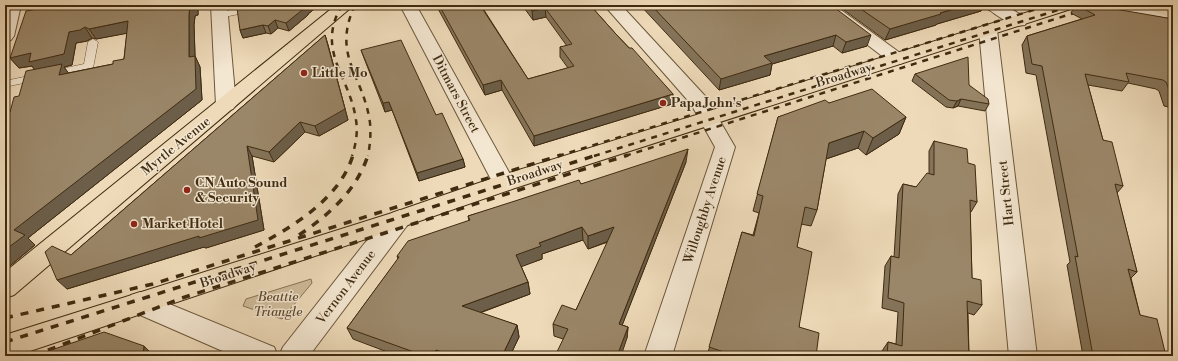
<svg xmlns="http://www.w3.org/2000/svg" width="1178" height="361" font-family="'Libre Bodoni',serif">
<rect width="100%" height="100%" fill="#eedab9"/>
<filter id="stains"><feTurbulence type="fractalNoise" baseFrequency=".005" numOctaves="4"/><feColorMatrix values="0 0 0 0 .2 0 0 0 0 .09 0 0 0 0 .02 0 0 0 .5 -.17"/></filter>
<radialGradient id="worn" r=".72"><stop offset=".6" stop-color="#630" stop-opacity="0"/><stop offset="1" stop-color="#630" stop-opacity=".3"/></radialGradient>
<!-- green -->
<path fill="#d0bc9c" stroke="#887456" d="M311,279L312,283L282,319L243,306L246,299Z"/>
<g fill="none" stroke-linecap="round" stroke-linejoin="round">
<defs>
<g id="lane">
<path d="M254,5L259,8L257,10L220,18L215,15L217,13Z"/>
<path d="M93,39L98,42L93,68L5,87V81L84,64L88,42Z"/>
</g>
<g id="street">
<path d="M5,5H21L14,36L11,40L5,41Z"/>
<path d="M211,5H227L236,105L233,109L226,111L219,109L216,105Z"/>
<path d="M400,5H416L515,183L512,189L504,191L496,189Z"/>
<path d="M604,5H621L706,97L735,147L672,356H644L715,147L691,104Z"/>
<path d="M816,5H834L903,55L906,59L903,63L897,64L891,63Z"/>
<path d="M984,5H1004L1025,17L1027,21L1025,25C1011,28 998,15 986,8Z"/>
<path d="M1093,5H1128L1173,13V23L1101,10L1095,8Z"/>
<path d="M988,25L994,26L997,30L1037,356H1009L979,30L982,26Z"/>
<path d="M400,210L408,213L412,219L309,356H279L283,347L364,244L392,213Z"/>
<path d="M140,292L274,347L278,356H234L131,311L127,303L131,295Z"/>
</g>
<path id="secondary" d="M5,5H27L25,8L5,13Z"/>
<g id="primary">
<path d="M336,5H354L14,295L5,298V272Z"/>
<path d="M1051,5H1076L1074,8L512,189L408,225L15,356H5V335L392,213L496,177Z"/>
<path d="M1143,5H1166L1173,7V18L1145,8Z"/>
</g>
</defs>
<!-- lane casing -->
<use href="#lane" stroke="#6b573a" stroke-width="1"/>
<!-- street casing -->
<use href="#street" stroke="#6b573a" stroke-width="2"/>
<!-- secondary casing -->
<use href="#secondary" stroke="#3f2b10" stroke-width="2"/>
<!-- primary casing -->
<use href="#primary" stroke="#3f2b10" stroke-width="2"/>
<!-- lane -->
<use href="#lane" fill="#f4e7d2" fill-rule="evenodd"/>
<!-- street -->
<use href="#street" fill="#f4e7d2" fill-rule="evenodd"/>
<!-- secondary -->
<use href="#secondary" fill="#f4e7d2" fill-rule="evenodd"/>
<!-- primary -->
<use href="#primary" fill="#eedab9" fill-rule="evenodd"/>
<!-- rail-far1 -->
<g stroke="#3f2b10" stroke-width="2.5" stroke-dasharray="6 6" stroke-linecap="butt">
<path d="M342,5C315,51 350,76 356,120C358,132 356,144 352,156"/>
<path d="M355,5C331,56 364,76 370,123C371,134 370,145 368,156"/>
<path d="M558,156L1050,5"/>
<path d="M594,156L1074,5"/>
<path d="M625,156L1099,5"/>
</g>
<!-- rail -->
<g stroke="#3f2b10" stroke-width="3.5" stroke-dasharray="8 8" stroke-linecap="butt">
<path d="M299,235C329,215 357,190 368,155"/>
<path d="M255,247C292,227 340,199 353,155"/>
<path d="M5,318L153,284L561,155"/>
<path d="M5,342L597,155"/>
<path d="M33,356L182,298L628,155"/>
</g>
</g>
<!-- wall -->
<g fill="#847359" stroke="#3f2b10" fill-rule="evenodd">
<path d="M48,5H198V15L195,16L194,25L195,56L200,67L202,100L28,238L35,245L5,270L10,112L35,70L32,66L19,68L10,58L43,8ZM127,33L124,59L113,64L68,73L64,67L72,65L76,43L87,41L92,38L96,39Z"/>
<path d="M436,5H499L484,9V10L528,79L568,68L560,57V47L567,46L546,17L533,20L522,5H590L615,33L673,94L672,104L534,146L502,90L485,95Z"/>
<path d="M640,5H831L867,46L842,53L833,46L772,64L770,75L719,90Z"/>
<path d="M837,5H983L981,11L937,24L936,25L885,40Z"/>
<path d="M1075,5L1173,19V108L1164,106L1159,91L1156,89L1128,83L1122,91L1088,85L1103,140L1123,186L1117,193L1137,272L1131,278L1140,315L1166,356H1083L1067,265L1070,262L1036,75L1026,73L1022,45L1027,36L1082,19L1071,13Z"/>
<path d="M318,6L308,14V15L289,31L278,28L271,34L266,33L243,38L240,30Z"/>
<path d="M325,35L328,45L348,120L319,136L305,132L274,162L252,156L264,230L206,248L204,247L67,289L71,255Z"/>
<path d="M361,50L436,115L463,159L465,167L419,181L392,110L385,112L364,58Z"/>
<path d="M915,74L969,85L989,104L985,111L958,106L953,108L946,107L912,81Z"/>
<path d="M829,103L906,117L899,134L866,155L858,148L826,159L817,210L811,226L801,224L797,247L799,327L816,356H707L742,232L753,235L759,213L753,211L778,117Z"/>
<path d="M934,141L968,163L977,202L971,212H970L972,278L982,305L974,315L968,313L969,356H882V351L888,342L896,344L898,312L882,308L885,266L891,256L894,257L898,194L903,184L916,187L929,174V151Z"/>
<path d="M686,162L622,325L628,327L627,338L563,339L554,336L553,324L576,310L608,242L588,249L583,240L542,254V259L521,266L528,282L530,294L480,313L517,325L519,337L510,356H398L353,339L347,328L398,259L397,256L469,221L468,216L581,184Z"/>
</g>
<!-- shaded-wall -->
<g fill="#6c5e49" stroke="#3f2b10">
<path d="M190,5H198V15L195,16L194,25L195,56L200,67L202,100L28,238L35,245L5,270V250L14,230L189,57V15Z"/>
<path d="M306,5H318V6L308,14V15L289,31L286,23Z"/>
<path d="M479,5H499L484,9V10L480,11Z"/>
<path d="M968,5H983L981,11L937,24L936,25L885,40L890,29L940,13Z"/>
<path d="M545,8L546,17L533,20L532,11Z"/>
<path d="M275,20L278,28L271,34L268,26Z"/>
<path d="M128,21L134,32L96,39L89,29Z"/>
<path d="M263,25L266,33L243,38L240,30Z"/>
<path d="M85,27L92,38L87,41L76,43L72,65L64,67L70,75L67,86L37,73L32,66L19,68L10,58L69,32Z"/>
<path d="M325,35L328,45L348,120L319,136L315,126Z"/>
<path d="M836,35L833,46L772,64L770,75L719,90L721,79L764,56Z"/>
<path d="M871,35L867,46L842,53L846,42Z"/>
<path d="M501,80L502,90L485,95L483,85Z"/>
<path d="M673,94L672,104L534,146V136Z"/>
<path d="M961,99L958,106L953,108L957,101Z"/>
<path d="M389,102L392,110L385,112L383,103Z"/>
<path d="M906,117L899,134L866,155L873,138Z"/>
<path d="M300,122L305,132L274,162L269,152Z"/>
<path d="M864,131L858,148L823,160L829,143Z"/>
<path d="M247,146L252,156L264,230L206,248L204,247L67,289L57,280Z"/>
<path d="M688,149L686,162L618,336L619,324Z"/>
<path d="M463,159L465,167L419,181L417,173Z"/>
<path d="M582,227L583,240L542,254V259L518,268L516,255L539,243Z"/>
<path d="M614,227V239L588,249V236Z"/>
<path d="M528,282L530,294L465,318L462,306Z"/>
<path d="M517,325L519,337L510,356H502Z"/>
<path d="M628,327L627,338L621,356H617Z"/>
<path d="M144,346L154,356H144L143,355Z"/>
<path d="M436,350L438,356H433Z"/>
</g>
<!-- building -->
<g fill="#9a8668" stroke="#3f2b10">
<path d="M48,5H191H190L189,15V57L195,56L196,89L14,230L25,235L5,250V113L10,112L14,97L19,96L26,71L62,64L59,75L113,64V61L124,59L128,21L89,29L85,27L80,30L69,32L64,54L29,62L31,53L10,58L26,11L43,8V6Z"/>
<path d="M252,5H306L304,7H306L286,23L275,20L268,26L263,25L240,30L237,8Z"/>
<path d="M439,5H480L528,79L574,66L560,47L572,44L545,8L532,11L528,5H590L615,33L629,48H632L673,94L534,136L501,80L483,85Z"/>
<path d="M651,5H831L871,35L846,42L836,35L764,56L772,63L721,79Z"/>
<path d="M855,5H968L940,13L941,14L890,29Z"/>
<path d="M1077,5H1092L1173,19V97H1172L1166,82L1163,80L1126,73L1129,82L1085,74L1103,140L1112,142L1123,186L1115,184L1137,272L1128,269L1140,315L1157,319L1166,356H1093L1075,256L1078,257L1042,66L1032,64L1027,36L1095,15Z"/>
<path d="M325,35L345,109L315,126L300,122L269,152L247,146L258,220L199,238V236L57,280L45,252L52,246L71,255Z"/>
<path d="M401,40L436,115L442,113L463,159L417,173L389,102L383,103L361,50Z"/>
<path d="M968,57L969,85L988,99L989,104L961,99L957,101L949,100L915,74Z"/>
<path d="M872,89L906,117L873,138L864,131L829,143L817,210L805,207L797,247L812,252L799,327L819,333L816,356H736L709,347L742,232L754,236L763,196L757,194L778,117L825,100L829,103Z"/>
<path d="M934,141L967,149L968,163L975,165L977,202L970,200L972,278L981,280L982,305L967,301L969,356H887L888,342L902,346L904,303L888,298L891,256L899,258L903,184L916,187L927,173L934,175Z"/>
<path d="M688,149L619,324L628,327L617,356H555L568,329L553,324L562,305L576,310L614,227L588,236L582,227L539,243L541,246L516,255L528,282L462,306L517,325L502,356H453L436,350L433,356H425L347,328L399,257L397,256L408,241L470,220L468,216L518,200L579,180L581,184Z"/>
<path d="M104,332L144,346L143,355L145,356H34Z"/>
</g>
<!-- markers -->
<g fill="#8f2418" stroke="#f4e7d2" stroke-width="1.5">
<circle cx="304" cy="73" r="4"/>
<circle cx="663" cy="103" r="4"/>
<circle cx="187" cy="190" r="4"/>
<circle cx="134" cy="224" r="4"/>
</g>
<g text-anchor="middle" dominant-baseline="central" stroke-width="3" stroke-linejoin="round" paint-order="stroke">
<!-- poi labels -->
<g font-size="13" font-weight="bold" fill="#3f2b10" stroke="#f4e7d2" text-anchor="start">
<text x="312" y="73">Little Mo</text>
<text x="671" y="103">Papa John's</text>
<text x="195" y="183">CN Auto Sound<tspan x="195" dy="15">&amp; Security</tspan></text>
<text x="142" y="224">Market Hotel</text>
</g>
<!-- street labels -->
<g font-size="13" fill="#3f2b10" stroke="#f4e7d2">
<text transform="translate(844 75) rotate(-17)">Broadway</text>
<text transform="translate(456 94) rotate(62)">Ditmars Street</text>
<text transform="translate(176 146) rotate(-39)">Myrtle Avenue</text>
<text transform="translate(535 173) rotate(-18)">Broadway</text>
<text transform="translate(1006 193) rotate(-96)">Hart Street</text>
<text transform="translate(705 210) rotate(-72)">Willoughby Avenue</text>
<text transform="translate(228 275) rotate(-18)">Broadway</text>
<text transform="translate(346 287) rotate(-53)">Vernon Avenue</text>
</g>
<!-- park labels -->
<g font-size="13" font-style="italic" fill="#5c482c" stroke="#f4e7d2">
<text x="278" y="297">Beattie<tspan x="278" dy="15">Triangle</tspan></text>
</g>
</g>
<!-- margin -->
<rect width="1178" height="361" fill="none" stroke="#eedab9" stroke-width="20"/>
<rect x="6" y="6" width="1166" height="349" fill="none" stroke="#3f2b10" stroke-width="2"/>
<rect x="10" y="10" width="1158" height="341" fill="none" stroke="#3f2b10"/>
<rect width="100%" height="100%" filter="url(#stains)"/>
<rect width="100%" height="100%" fill="url(#worn)"/>
</svg>
